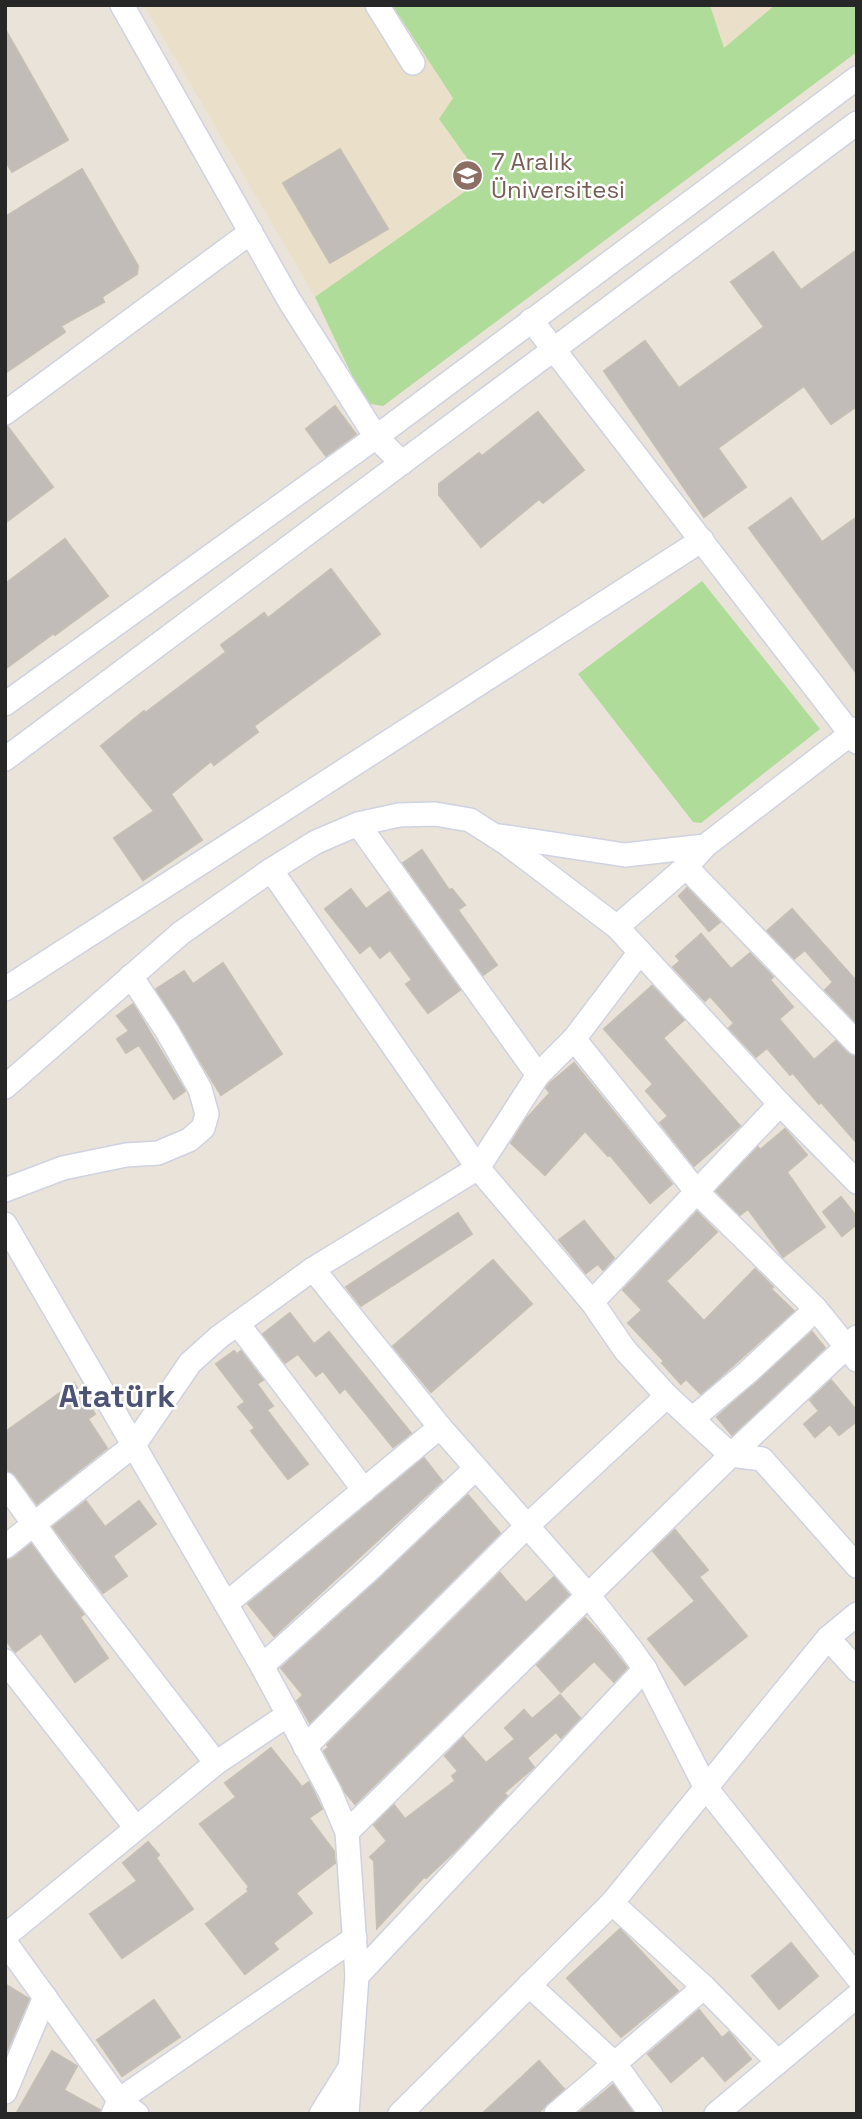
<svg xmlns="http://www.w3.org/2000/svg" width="862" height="2119" font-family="'Space Grotesk',sans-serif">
<rect width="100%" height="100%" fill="#e9e3da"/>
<!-- education -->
<path fill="#eae0ca" d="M144,5H857V52L383,406L365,403L315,297Z"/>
<!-- green -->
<g fill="#b0dc9a">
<path d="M392,5H710L724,48L775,5H857V52L383,406L365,403L315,297L467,190L472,165L439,119L453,98Z"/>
<path d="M702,581L820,729L701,823L693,822L578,674Z"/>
</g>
<!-- building -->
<g fill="#c1bcb7" stroke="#c4beb4" stroke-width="2">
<path d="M5,29L68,140L12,172L5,160Z"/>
<path d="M340,149L388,229L330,263L283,183Z"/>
<path d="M82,169L138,266L137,274L102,297L104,302L61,326L65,332L5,373V217Z"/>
<path d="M857,250V406L831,424L804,386L718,448L746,487L704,517L604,371L645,341L679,388L764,327L731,282L773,252L801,290Z"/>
<path d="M335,406L356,434L326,456L306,429Z"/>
<path d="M538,412L584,470L543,503L539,499L481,547L439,495V484L479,453L482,456Z"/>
<path d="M5,427H8L53,487L5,523Z"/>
<path d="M791,498L822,542L857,517V674L749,528Z"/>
<path d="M65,539L108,596L55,635L54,633L5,669V584Z"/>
<path d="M331,569L380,634L254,726L258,732L214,765L211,761L171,794L202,840L143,880L114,838L154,811L101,746L144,711L145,713L226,652L221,645L264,613L268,618Z"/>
<path d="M422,850L449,890L452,889L465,905L458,910L497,965L483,975L403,863Z"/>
<path d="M687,888L720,922L709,931L679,896Z"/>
<path d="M351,889L366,909L389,892L460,990L428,1013L406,984L412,980L390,950L380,958L370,945L360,953L325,909Z"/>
<path d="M792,909L857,982V1023L825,990L833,982L805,950L794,959L767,931Z"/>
<path d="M701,934L731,969L750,953L773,977L770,980L793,1007L779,1019L814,1060L836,1041L847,1053L857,1057V1143L821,1102L819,1104L793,1073L790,1075L767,1048L756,1057L729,1028L734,1023L710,996L705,1001L673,967L680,961L676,956Z"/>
<path d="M223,963L282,1054L221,1095L156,989L184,971L193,984Z"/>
<path d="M652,986L684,1020L663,1038L740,1126L694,1166L660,1123L668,1116L646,1091L653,1084L604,1029Z"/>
<path d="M133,1004L185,1091L174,1099L139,1045L126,1053L117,1039L129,1031L117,1016Z"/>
<path d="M574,1063L672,1184L650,1203L610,1155L608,1156L585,1131L545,1175L511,1143L526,1119L550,1093L546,1088L549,1084Z"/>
<path d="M785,1129L807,1155L787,1172L825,1227L783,1257L748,1209L740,1215L716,1191L758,1147L760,1150Z"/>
<path d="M841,1197L857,1217V1224L842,1236L823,1212Z"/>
<path d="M697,1212L717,1232L666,1281L704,1321L755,1269L773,1287L771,1289L794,1311L701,1394L686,1379L681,1384L662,1363L664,1361L628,1323L642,1310L623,1290Z"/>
<path d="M458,1213L472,1234L361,1306L346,1287Z"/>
<path d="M584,1221L614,1258L603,1270L598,1264L586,1273L559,1240Z"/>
<path d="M493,1260L532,1304L431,1392L393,1346Z"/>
<path d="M290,1313L314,1344L329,1332L411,1433L393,1447L345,1388L340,1393L323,1371L316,1376L298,1354L285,1363L263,1334Z"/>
<path d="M812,1332L825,1348L732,1435L717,1417Z"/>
<path d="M234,1351L237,1354L241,1351L263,1380L257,1384L273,1406L267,1410L308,1464L288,1479L251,1431L255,1428L238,1407L245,1402L216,1364Z"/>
<path d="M831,1380L857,1411V1421L839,1435L830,1424L815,1437L804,1424L819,1411L810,1400Z"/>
<path d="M74,1383L95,1414L88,1419L107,1448L37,1504L16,1476L5,1470V1432Z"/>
<path d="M424,1458L442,1481L274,1636L248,1604Z"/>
<path d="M468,1495L500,1533L310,1723L297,1701L303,1695L281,1668L378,1580Z"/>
<path d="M86,1501L105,1527L139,1501L156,1524L113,1556L127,1576L103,1593L53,1527Z"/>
<path d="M675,1530L708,1570L699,1577L747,1636L685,1685L648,1639L695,1601L653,1551Z"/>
<path d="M31,1544L84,1614L80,1617L108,1658L75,1682L41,1633L15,1652L5,1639V1561L14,1558Z"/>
<path d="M500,1573L526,1603L554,1577L569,1595L355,1804L345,1792L324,1751L329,1747L327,1745Z"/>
<path d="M585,1618L603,1637L627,1668L614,1682L594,1661L561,1692L537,1665Z"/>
<path d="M560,1695L580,1718L561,1738L556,1732L527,1758L534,1767L504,1793L507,1796L460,1846L426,1878L424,1877L377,1928L374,1861L370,1857L387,1841L374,1825L394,1805L405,1819L455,1781L452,1776L458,1771L445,1756L463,1737L486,1763L515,1739L505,1728L524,1710L532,1719Z"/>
<path d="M271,1748L302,1787L309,1782L322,1809L309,1818L334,1851L335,1863L296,1893L312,1913L273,1943L278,1949L245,1974L206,1924L249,1891L247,1889L249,1887L200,1824L236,1797L225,1783Z"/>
<path d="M148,1842L159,1855L156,1858L193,1909L122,1958L90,1914L137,1881L123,1863Z"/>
<path d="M620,1929L678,1991L621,2037L567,1978Z"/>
<path d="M791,1943L818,1976L779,2009L752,1976Z"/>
<path d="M5,1984L29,1999L5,2055Z"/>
<path d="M154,2000L180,2037L122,2076L97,2040Z"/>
<path d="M699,2010L722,2038L729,2032L751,2059L725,2081L703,2055L671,2082L648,2054Z"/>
<path d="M52,2051L77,2066L64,2090L100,2110L99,2114H16Z"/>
<path d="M539,2061L564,2089L537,2114H482Z"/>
<path d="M613,2085L634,2114H578L585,2108Z"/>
</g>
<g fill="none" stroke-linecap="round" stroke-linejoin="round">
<defs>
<g id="minor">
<path d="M122,5L289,300L376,437L402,463"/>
<path d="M377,5L413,63"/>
<path d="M531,320L857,742"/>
<path d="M5,413L251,232"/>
<path d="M5,704L376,437L857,78"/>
<path d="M5,759L857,123"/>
<path d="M358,824L538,1075"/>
<path d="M500,836L625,855L705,846"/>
<path d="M686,867L857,1043"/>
<path d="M271,870L478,1168L592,1302L625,1350L667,1396L731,1455L762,1459L857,1566"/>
<path d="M617,927L686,867L705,846L857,729"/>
<path d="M5,989L702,540"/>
<path d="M574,1039L697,1192L816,1309L857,1360"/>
<path d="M5,1087L181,933L271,870L316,842L358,824L399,815L435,814L470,820L506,843L617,927L780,1104L857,1182"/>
<path d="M5,1190L63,1168L126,1155L158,1153L189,1140L203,1128L207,1114L200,1089L167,1031L131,976"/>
<path d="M5,1224L262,1666L330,1792L347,1832L357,1976L347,2114"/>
<path d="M313,1269L440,1427L588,1595L630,1648L645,1669L706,1788L857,1977"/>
<path d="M592,1302L780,1104"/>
<path d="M238,1324L364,1490"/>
<path d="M692,1419L748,1372L816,1309"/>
<path d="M5,1484L64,1566L216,1763"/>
<path d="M5,1547L134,1445L190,1363L219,1337L313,1269L478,1168L538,1075L574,1039L640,952"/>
<path d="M226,1604L440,1427"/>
<path d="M828,1638L857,1670"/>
<path d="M5,1661L136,1828"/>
<path d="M262,1666L369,1570L475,1469"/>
<path d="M305,1747L526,1527L667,1396"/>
<path d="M347,1832L731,1455L857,1337"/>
<path d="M612,1903L704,1987L778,2062"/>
<path d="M5,1936L216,1763L286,1716"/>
<path d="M5,1942L119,2100L137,2114"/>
<path d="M357,1976L645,1669"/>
<path d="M529,1985L615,2064L651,2114"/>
<path d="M5,2092L45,1997"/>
<path d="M113,2114L119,2100L355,1938"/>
<path d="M321,2114L349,2069"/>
<path d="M400,2114L612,1903L828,1638L857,1614"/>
<path d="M556,2114L704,1987"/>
<path d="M716,2114L857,1996"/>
</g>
</defs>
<!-- minor casing -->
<use href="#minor" stroke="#cfd2e0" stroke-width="26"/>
<!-- minor -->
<use href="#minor" stroke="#fff" stroke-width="23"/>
</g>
<!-- icons -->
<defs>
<symbol id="university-disc" viewBox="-11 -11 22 22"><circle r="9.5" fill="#8d6e63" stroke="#fff"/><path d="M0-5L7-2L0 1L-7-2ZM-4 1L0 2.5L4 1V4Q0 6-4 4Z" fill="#fff"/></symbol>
</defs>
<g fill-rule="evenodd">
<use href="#university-disc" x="450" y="158" width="35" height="35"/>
</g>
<g text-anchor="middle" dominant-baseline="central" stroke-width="5" stroke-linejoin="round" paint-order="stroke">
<!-- education labels -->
<g font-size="24" fill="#785e54" stroke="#fff" text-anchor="start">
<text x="491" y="161">7 Aralık<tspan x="491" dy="28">Üniversitesi</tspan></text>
</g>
<!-- district labels -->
<g font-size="32" font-weight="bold" fill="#4c5374" stroke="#fff">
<text x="117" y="1396">Atatürk</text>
</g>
</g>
<!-- border -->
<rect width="862" height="2119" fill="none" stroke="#272727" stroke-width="14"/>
</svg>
